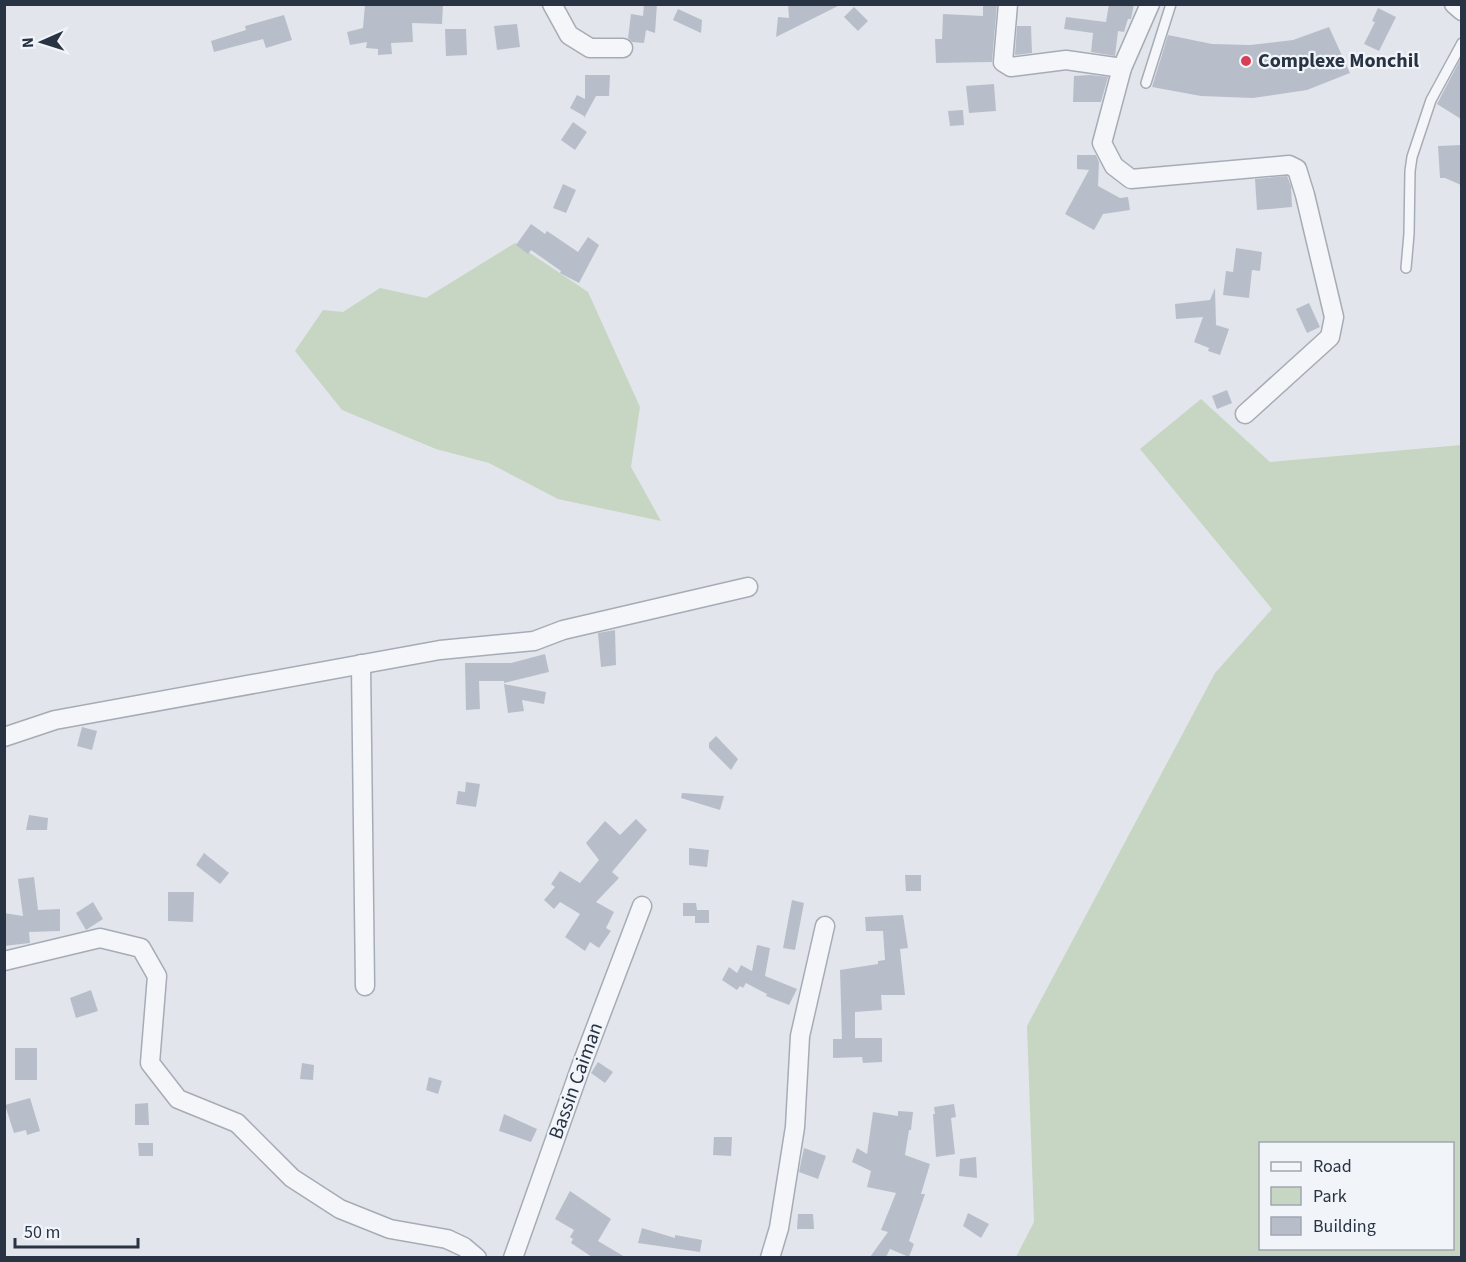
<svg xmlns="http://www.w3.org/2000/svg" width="1466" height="1262" font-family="'Source Sans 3',sans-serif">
<rect width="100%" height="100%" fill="#e2e5eb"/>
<!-- green -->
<g fill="#c7d6c2" fill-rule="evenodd">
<path d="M515,243L588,292L640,407L631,467L661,521L558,499L489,463L436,449L342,410L295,351L323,310L343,312L380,288L426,298Z"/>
<path d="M1201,399L1270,462L1461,445V1257H1016L1034,1222L1027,1026L1215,673L1272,609L1140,449ZM1260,1144H1452V1248H1260Z"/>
</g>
<!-- building -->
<g fill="#b8bec9">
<path d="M365,4L443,5L442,24L412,23L413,42L391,43L392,54L378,55V49L366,48L367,42L350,45L347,32L363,28Z"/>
<path d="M644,4H657L655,33L646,30L644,43L632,42L628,38L631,14L643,16Z"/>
<path d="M788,4H842L776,37L778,17L789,18Z"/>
<path d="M983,4H997L992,62L936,63L935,39H942L943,14L983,16Z"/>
<path d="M1109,4H1134L1131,19H1128L1124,32L1118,31L1115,56L1091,52L1093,33L1064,29L1066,17L1106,22Z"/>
<path d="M854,7L868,21L858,31L844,17Z"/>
<path d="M1378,8L1396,17L1379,51L1364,44L1375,22L1372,21Z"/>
<path d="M678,9L702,20L701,33L673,20Z"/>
<path d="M284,15L292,40L266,48L263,39L214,52L211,41L246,30L245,26Z"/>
<path d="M517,24L520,47L497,50L494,26Z"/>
<path d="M1017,26H1031L1032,53L1015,55Z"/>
<path d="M1329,27L1350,73L1307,90L1253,98L1201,96L1152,87L1168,35L1212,44L1250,45L1293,40Z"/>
<path d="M445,29H466L467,55L446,56Z"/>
<path d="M1461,58V119L1437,104Z"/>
<path d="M585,75H610L609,96H596L584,118V116L570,108L577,95L585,99Z"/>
<path d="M1090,75L1108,77L1101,102H1073L1074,76Z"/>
<path d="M994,84L996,111L969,113L966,86Z"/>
<path d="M963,110L964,125L950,126L948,111Z"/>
<path d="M573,122L587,132L575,150L561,140Z"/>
<path d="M1461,145V185L1445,178H1440L1438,146Z"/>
<path d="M1077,155H1096L1099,162L1098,186L1120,198L1128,197L1130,210L1103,214L1094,230L1065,214L1089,170L1077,169Z"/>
<path d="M1287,176L1291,186L1292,207L1257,210L1255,179Z"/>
<path d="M563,184L576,190L566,213L553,208Z"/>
<path d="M531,224L545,234L547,231L578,252L588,237L599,245L579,283L560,273L561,271L531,250L528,254L516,245Z"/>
<path d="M1236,248L1262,252L1260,271L1252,270L1249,298L1223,295L1226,271L1233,272Z"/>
<path d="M1215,288L1216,325L1229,329L1220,355L1208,351L1209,348L1194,342L1203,317L1176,319L1175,304L1210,300Z"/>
<path d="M1309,303L1320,327L1307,333L1296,309Z"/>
<path d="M1227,390L1232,403L1217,409L1212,396Z"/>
<path d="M615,630L616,665L601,667L598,633Z"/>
<path d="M545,654L549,672L504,683V681H479L480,709L466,710L465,663H511Z"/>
<path d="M504,684L546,692L544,704L522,700L524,711L508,713Z"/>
<path d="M82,727L97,731L92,750L77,746Z"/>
<path d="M716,736L738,759L731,770L709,748V743Z"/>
<path d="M466,782L480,784L476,807L456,804L458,791L465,792Z"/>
<path d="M682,793L724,796L720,810L681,798Z"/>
<path d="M29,815L48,818L47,830H26Z"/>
<path d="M636,819L647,830L612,872L619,878L596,902L614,912L606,928L611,931L599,948L590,942L585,951L565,937L580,914L560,902L554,909L544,900L555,887L551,884L560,871L580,883L599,860L586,843L605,821L620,835Z"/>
<path d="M689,848L709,850L707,867L689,865Z"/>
<path d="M204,853L229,873L220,884L196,865Z"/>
<path d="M905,875H921V891H906Z"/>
<path d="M34,877L38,910L60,909V931L29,932L30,943L4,946V913L23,916L18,879Z"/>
<path d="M168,892H194L193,922L168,921Z"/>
<path d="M792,900L804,903L795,950L783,948Z"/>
<path d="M93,902L103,919L86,930L76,913Z"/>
<path d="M683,903H696L697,910H709V923H695V916H683Z"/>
<path d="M903,915L908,948L900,949L905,995H881L882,1010L855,1012V1038H882V1062L863,1063L862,1057L833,1058V1039H842L840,970L878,964V961L885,960L883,931H866L865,917Z"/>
<path d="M757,945L770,948L765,976L797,989L789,1005L766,996L767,994L746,983L743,988L740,986L737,990L722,980L729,967L737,973L741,965L752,971Z"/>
<path d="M91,990L98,1011L76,1018L70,998Z"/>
<rect x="15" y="1048" width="22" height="32"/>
<path d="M598,1062L613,1072L605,1083L591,1073Z"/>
<path d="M302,1063L314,1065L313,1080L300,1079Z"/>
<path d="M429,1077L442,1081L438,1094L426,1090Z"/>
<path d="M30,1098L40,1131L27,1135L26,1130L14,1133L5,1105Z"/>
<path d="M148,1103L149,1125H135V1104Z"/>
<path d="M954,1104L956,1117L951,1118L955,1154L936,1157L933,1114H935L934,1107Z"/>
<path d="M898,1111L913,1112L911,1130H909L905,1155L930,1164L921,1194H925L909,1241L914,1244L909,1257L890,1249L886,1257H870L888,1232L881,1230L896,1193L867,1187L871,1171L852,1162L857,1148L867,1154L873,1112L898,1116Z"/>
<path d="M504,1114L537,1129L531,1142L499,1131Z"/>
<path d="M714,1137H732L731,1156L713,1155Z"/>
<path d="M138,1143H153V1156H139Z"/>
<path d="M804,1148L826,1156L818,1179L799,1172Z"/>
<path d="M976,1157L977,1178L959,1176L960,1159Z"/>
<path d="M570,1191L611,1219L598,1241L625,1257H592L571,1243L573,1239L570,1237L574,1230L555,1219Z"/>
<path d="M968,1213L989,1224L981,1238L963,1226Z"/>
<path d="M798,1214H813L814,1229H797Z"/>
<path d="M642,1228L675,1238V1235L702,1240L700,1252L638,1243Z"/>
</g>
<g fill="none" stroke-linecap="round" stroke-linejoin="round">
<defs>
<g id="lane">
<path d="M1146,83L1171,4"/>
<path d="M1406,268L1409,234L1410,171L1412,157L1431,100L1462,43"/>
</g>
<g id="street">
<path d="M552,4L569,35L590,48H623"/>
<path d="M1008,4L1003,62L1011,67L1066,60L1122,68"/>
<path d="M1150,4L1122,68L1102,143L1114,166L1131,179L1289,165L1297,169L1305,195L1334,317L1330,337L1245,414"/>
<path d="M1454,4L1462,11"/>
<path d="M361,664L365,986"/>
<path d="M4,737L55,720L440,650L534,641L563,630L748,587"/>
<path d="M4,961L100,938L141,948L157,976L150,1063L178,1099L237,1123L292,1178L340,1209L390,1229L447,1239L464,1247L477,1258"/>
<path d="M513,1258L580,1069L642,906"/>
<path d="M770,1258L779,1228L795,1127L800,1036L825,926"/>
</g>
</defs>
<!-- lane casing -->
<use href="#lane" stroke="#a6acb6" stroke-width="12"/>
<!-- street casing -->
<use href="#street" stroke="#a6acb6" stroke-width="21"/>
<!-- lane -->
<use href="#lane" stroke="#f5f6f9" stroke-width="9"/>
<!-- street -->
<use href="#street" stroke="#f5f6f9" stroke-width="18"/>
</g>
<!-- markers -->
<circle fill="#d83e56" stroke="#f1f4f8" stroke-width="2" cx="1246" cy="61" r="6"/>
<g text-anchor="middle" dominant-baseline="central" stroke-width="4.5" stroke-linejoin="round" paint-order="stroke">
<!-- poi labels -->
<g font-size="20" font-weight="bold" fill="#283344" stroke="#f1f4f8" text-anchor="start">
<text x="1258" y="61">Complexe Monchil</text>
</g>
<!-- street labels -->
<g font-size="20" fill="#283344" stroke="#f1f4f8">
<text transform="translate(576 1081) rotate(-70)">Bassin Caiman</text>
</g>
</g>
<!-- border -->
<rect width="1466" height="1262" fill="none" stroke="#283344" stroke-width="12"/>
<!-- legend -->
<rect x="1259" y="1142" width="195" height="108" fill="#f1f4f8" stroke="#a1a7b0" stroke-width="1.5"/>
<rect x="1271" y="1162" width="30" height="9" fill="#f5f6f9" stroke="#a1a7b0" stroke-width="1.5"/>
<text x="1313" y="1172" font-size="18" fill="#283344">Road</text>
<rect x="1271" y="1187" width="30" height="18" fill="#c7d6c2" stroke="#a1a7b0" stroke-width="1.5"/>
<text x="1313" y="1202" font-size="18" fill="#283344">Park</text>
<rect x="1271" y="1217" width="30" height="18" fill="#b8bec9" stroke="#a1a7b0" stroke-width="1.5"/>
<text x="1313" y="1232" font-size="18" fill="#283344">Building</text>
<!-- north arrow -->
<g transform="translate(42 42) rotate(267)" stroke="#f1f4f8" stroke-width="4.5" paint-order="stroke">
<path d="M0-4.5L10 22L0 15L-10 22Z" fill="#283344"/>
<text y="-9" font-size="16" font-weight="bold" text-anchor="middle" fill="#283344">N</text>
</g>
<!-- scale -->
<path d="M15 1238v9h123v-9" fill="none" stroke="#283344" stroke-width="3"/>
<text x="24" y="1238" font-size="18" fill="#283344" stroke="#f1f4f8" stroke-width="4.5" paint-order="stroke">50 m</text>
</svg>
